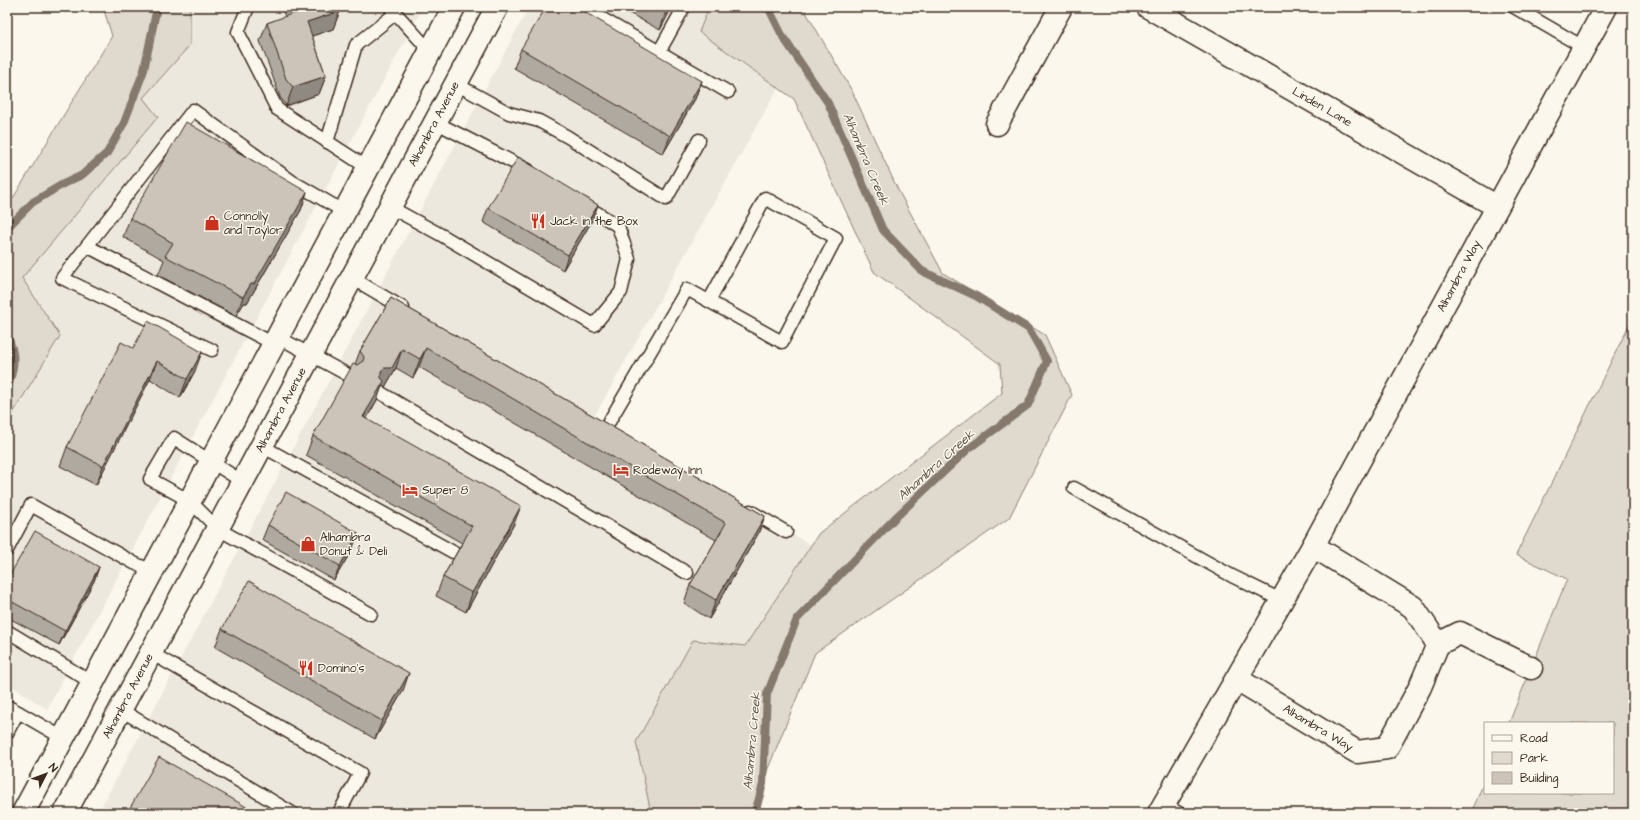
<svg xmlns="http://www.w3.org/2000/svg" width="1640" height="820" font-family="'Architects Daughter',sans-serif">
<rect width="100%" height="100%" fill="#fbf7ec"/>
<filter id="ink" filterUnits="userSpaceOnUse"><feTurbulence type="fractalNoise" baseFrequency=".025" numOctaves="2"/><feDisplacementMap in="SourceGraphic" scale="8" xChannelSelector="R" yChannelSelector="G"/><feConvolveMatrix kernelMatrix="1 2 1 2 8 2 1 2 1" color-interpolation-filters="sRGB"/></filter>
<g filter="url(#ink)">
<!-- built -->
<g fill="#ede8dd">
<path d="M190,7H423L47,709L7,683V423L60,336L22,278L158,117L142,98L190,45Z"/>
<path d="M529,7H709L699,32L778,88L593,419L811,545L745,646L693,640L636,742L651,813H98Z"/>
</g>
<!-- green -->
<g fill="#dfd9ce" stroke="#8d8276">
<path d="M103,7H190V45L143,98L158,117L22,278L60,336L7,423V208L112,36Z"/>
<path d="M709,7H803L852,91L898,190L943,273L1045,335L1072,395L1009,518L815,653L750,813H651L636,742L693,640L745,646L819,533L1002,393L1000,364L874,272L794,99L699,32Z"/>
<path d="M1633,317V813H1471L1485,780V793H1613V723H1509L1567,579L1516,555Z"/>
</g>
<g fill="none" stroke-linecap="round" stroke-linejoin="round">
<!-- stream -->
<g stroke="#85796d" stroke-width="8">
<path d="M7,231L8,227L33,202L63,184L82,175L107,153L124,123L144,70L157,7"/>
<path d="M7,336C18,356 13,371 7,391"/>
<path d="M755,813L763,784L767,694L797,619L895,518L968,449L1028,405L1047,361L1029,329L976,296L922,271L883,230L828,103L783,37L768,7"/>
</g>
<defs>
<g id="service">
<path d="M248,7L238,32L277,109L368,168"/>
<path d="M582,7L728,92"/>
<path d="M1514,7L1583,47"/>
<path d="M391,8L430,51"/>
<path d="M659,52L684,7"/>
<path d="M456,84L509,113L539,121L568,137L666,199L699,140"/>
<path d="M435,122L528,170"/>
<path d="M327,142L356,45L396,13"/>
<path d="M390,207L443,236L594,325L621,292L629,259L618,226L583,204"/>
<path d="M87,246L62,278L212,350"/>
<path d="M352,278L403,308"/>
<path d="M278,337L350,376"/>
<path d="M274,344L87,246L193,110L293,182L345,212"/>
<path d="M381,393L687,573"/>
<path d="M606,427L687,289L782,342L836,238L765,198L709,301"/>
<path d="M262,446L453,552"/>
<path d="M243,482L174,438L150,479L190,501L218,529L371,614"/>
<path d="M1074,488L1232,576L1283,601"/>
<path d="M750,511L786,532"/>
<path d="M7,550L31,505L134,563L152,571"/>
<path d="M7,631L93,683"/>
<path d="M151,653L360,773L339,813"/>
<path d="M7,706L18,712"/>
<path d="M121,710L292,813"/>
<path d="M7,733L18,712L63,738"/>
<path d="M1164,805L1179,813"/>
</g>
<g id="minor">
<path d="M1148,7L1496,206"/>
<path d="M997,124L1061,7"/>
<path d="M1313,546L1413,607L1438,644"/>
<path d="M1237,679L1357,752L1387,748L1420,687L1438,644L1460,633L1531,668"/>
<path d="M1159,813L1313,546L1606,7"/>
</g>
<g id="secondary">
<path d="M23,813L454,7"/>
<path d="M65,813L497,7"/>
</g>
</defs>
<!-- service casing -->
<use href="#service" stroke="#3b2a1e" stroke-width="15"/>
<!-- minor casing -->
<use href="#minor" stroke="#3b2a1e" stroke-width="25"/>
<!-- secondary casing -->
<use href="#secondary" stroke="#3b2a1e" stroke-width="25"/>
<!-- service -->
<use href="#service" stroke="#fbf7ec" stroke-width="12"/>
<!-- minor -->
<use href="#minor" stroke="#fbf7ec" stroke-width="22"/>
<!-- secondary -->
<use href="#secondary" stroke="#fbf7ec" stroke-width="22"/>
</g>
<!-- wall -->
<g fill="#afa99f" stroke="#3b2a1e">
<path d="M282,7H339L340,11L333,29L312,36L326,76L319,94L286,106L280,97L260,41L267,23L285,17Z"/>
<path d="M618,7H672L660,30Z"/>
<path d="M521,49L702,81L695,99L663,154L514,68Z"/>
<path d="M307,192L301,210L247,303H244L236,316L158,275L164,260L123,237L130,218Z"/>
<path d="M488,208L593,219L563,270L483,222Z"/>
<path d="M391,298L765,516L758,534L709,619L684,603L690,585L716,540L419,367L413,378L396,368L385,387L382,386L377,400L366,419L514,524L466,612L436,596L443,577L462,543L306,455L313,436L355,364L360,351Z"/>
<path d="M133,348L195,371L180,398L150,379L96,485L60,466L67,447Z"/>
<path d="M268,525L353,548L334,580L262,540Z"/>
<path d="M99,567L94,581L59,645L7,617V580Z"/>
<path d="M222,629L403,691L375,739L215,647Z"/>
</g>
<!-- shaded-wall -->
<g fill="#8f8982" stroke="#3b2a1e">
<path d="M668,7H672L660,30L666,11Z"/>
<path d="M340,11L333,29L300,40L307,22Z"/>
<path d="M326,76L319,94L286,106L293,87Z"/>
<path d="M702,81L695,99L663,154L670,136Z"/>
<path d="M307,192L301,210L247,303H244L236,316L243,297Z"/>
<path d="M598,205L593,219L563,270L568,255Z"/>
<path d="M426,348L419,367L413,378L420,359Z"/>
<path d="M402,349L396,368L385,387L382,386L377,400L357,436L381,371Z"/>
<path d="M202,352L195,371L180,398L187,379Z"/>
<path d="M157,361L150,379L96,485L103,466Z"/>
<path d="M521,506L514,524L466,612L472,593Z"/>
<path d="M765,516L758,534L709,619L716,600Z"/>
<path d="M358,533L353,548L334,580L340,566Z"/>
<path d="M99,567L94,581L59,645L65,631Z"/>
<path d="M409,673L403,691L375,739L382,721Z"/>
</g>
<!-- building -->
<g fill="#ccc4b9" stroke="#3b2a1e">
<path d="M295,7H339L340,11L307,22L326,76L293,87L286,79L267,23L297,12Z"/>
<path d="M546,7H576L702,81L670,136L521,49Z"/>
<path d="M659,7H668L666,11Z"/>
<path d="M186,122L307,192L254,284H251L243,297L165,256L173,243L130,218Z"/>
<path d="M518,157L598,205L568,255L488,208Z"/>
<path d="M391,298L765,516L716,600L690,585L726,523L426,348L420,359L402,349L392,368H384L381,371V378L384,381L363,417L521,506L472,593L443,577L472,526L313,436L353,364L357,365L363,361L364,357L360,351Z"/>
<path d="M148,321L202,352L187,379L157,361L103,466L67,447L121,342L133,348Z"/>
<path d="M286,492L358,533L340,566L268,525Z"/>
<path d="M35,531L99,567L65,631L7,599V580Z"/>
<path d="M249,581L409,673L382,721L222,629Z"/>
<path d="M159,757L257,813H127Z"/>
<path d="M799,806L812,813H795Z"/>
</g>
</g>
<!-- icons -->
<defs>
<symbol id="restaurant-bare" viewBox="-9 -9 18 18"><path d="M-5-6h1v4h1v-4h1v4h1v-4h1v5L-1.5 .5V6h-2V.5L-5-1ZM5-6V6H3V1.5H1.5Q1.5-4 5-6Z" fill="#c8321e" stroke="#fbf7ec" stroke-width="2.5" paint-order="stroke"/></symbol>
<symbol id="shop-bare" viewBox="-9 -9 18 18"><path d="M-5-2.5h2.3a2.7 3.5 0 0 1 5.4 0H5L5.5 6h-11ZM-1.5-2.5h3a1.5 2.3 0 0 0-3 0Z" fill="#c8321e" stroke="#fbf7ec" stroke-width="2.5" paint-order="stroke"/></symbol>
<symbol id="hotel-bare" viewBox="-9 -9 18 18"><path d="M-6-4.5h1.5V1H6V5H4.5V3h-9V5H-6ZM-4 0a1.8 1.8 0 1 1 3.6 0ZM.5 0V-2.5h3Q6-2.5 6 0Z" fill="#c8321e" stroke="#fbf7ec" stroke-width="2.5" paint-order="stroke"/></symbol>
</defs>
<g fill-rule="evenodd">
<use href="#restaurant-bare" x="527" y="210" width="22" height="22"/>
<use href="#shop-bare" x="201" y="212" width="22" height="22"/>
<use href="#hotel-bare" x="610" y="459" width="22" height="22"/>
<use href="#hotel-bare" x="399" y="479" width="22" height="22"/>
<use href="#shop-bare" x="297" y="533" width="22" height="22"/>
<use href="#restaurant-bare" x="295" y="657" width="22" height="22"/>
</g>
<g text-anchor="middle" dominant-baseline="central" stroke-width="3" stroke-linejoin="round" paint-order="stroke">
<!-- street labels -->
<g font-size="12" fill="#3b2a1e" stroke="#fbf7ec">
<text transform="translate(1322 107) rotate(30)">Linden Lane</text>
<text transform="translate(434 124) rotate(-62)">Alhambra Avenue</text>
<text transform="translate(1459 276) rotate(-62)">Alhambra Way</text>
<text transform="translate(281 410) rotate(-62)">Alhambra Avenue</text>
<text transform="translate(128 696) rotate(-62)">Alhambra Avenue</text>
<text transform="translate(1318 728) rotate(31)">Alhambra Way</text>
</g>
<!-- poi labels -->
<g font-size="12" fill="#3b2a1e" stroke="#fbf7ec" text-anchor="start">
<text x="224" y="216">Connolly<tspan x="224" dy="14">and Taylor</tspan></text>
<text x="550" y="221">Jack in the Box</text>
<text x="633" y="470">Rodeway Inn</text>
<text x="422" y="490">Super 8</text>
<text x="320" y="537">Alhambra<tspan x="320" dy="14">Donut &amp; Deli</tspan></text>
<text x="318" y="668">Domino's</text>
</g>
<!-- water labels -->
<g font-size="13" font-style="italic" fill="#605246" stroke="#fbf7ec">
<text transform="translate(866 159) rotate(67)">Alhambra Creek</text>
<text transform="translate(936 465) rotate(-42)">Alhambra Creek</text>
<text transform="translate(752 741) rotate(-85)">Alhambra Creek</text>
</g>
</g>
<!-- margin -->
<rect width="1640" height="820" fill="none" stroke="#fbf7ec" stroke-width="24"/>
<rect x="12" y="12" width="1616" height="796" fill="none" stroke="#3b2a1e" stroke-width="1.5" filter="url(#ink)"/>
<!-- legend -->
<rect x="1484" y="722" width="130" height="72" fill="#fbf7ec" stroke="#aea59a"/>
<rect x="1492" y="735" width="20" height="6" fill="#fbf7ec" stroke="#aea59a"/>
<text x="1520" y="742" font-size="12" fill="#3b2a1e">Road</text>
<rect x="1492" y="752" width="20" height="12" fill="#dfd9ce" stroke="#aea59a"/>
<text x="1520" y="762" font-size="12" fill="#3b2a1e">Park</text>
<rect x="1492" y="772" width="20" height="12" fill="#ccc4b9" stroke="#aea59a"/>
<text x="1520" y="782" font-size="12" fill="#3b2a1e">Building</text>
<!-- north arrow -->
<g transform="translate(46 774) rotate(48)" stroke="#fbf7ec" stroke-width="3" paint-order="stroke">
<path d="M0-3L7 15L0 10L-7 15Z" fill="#3b2a1e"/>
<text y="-6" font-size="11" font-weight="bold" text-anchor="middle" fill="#3b2a1e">N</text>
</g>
</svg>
